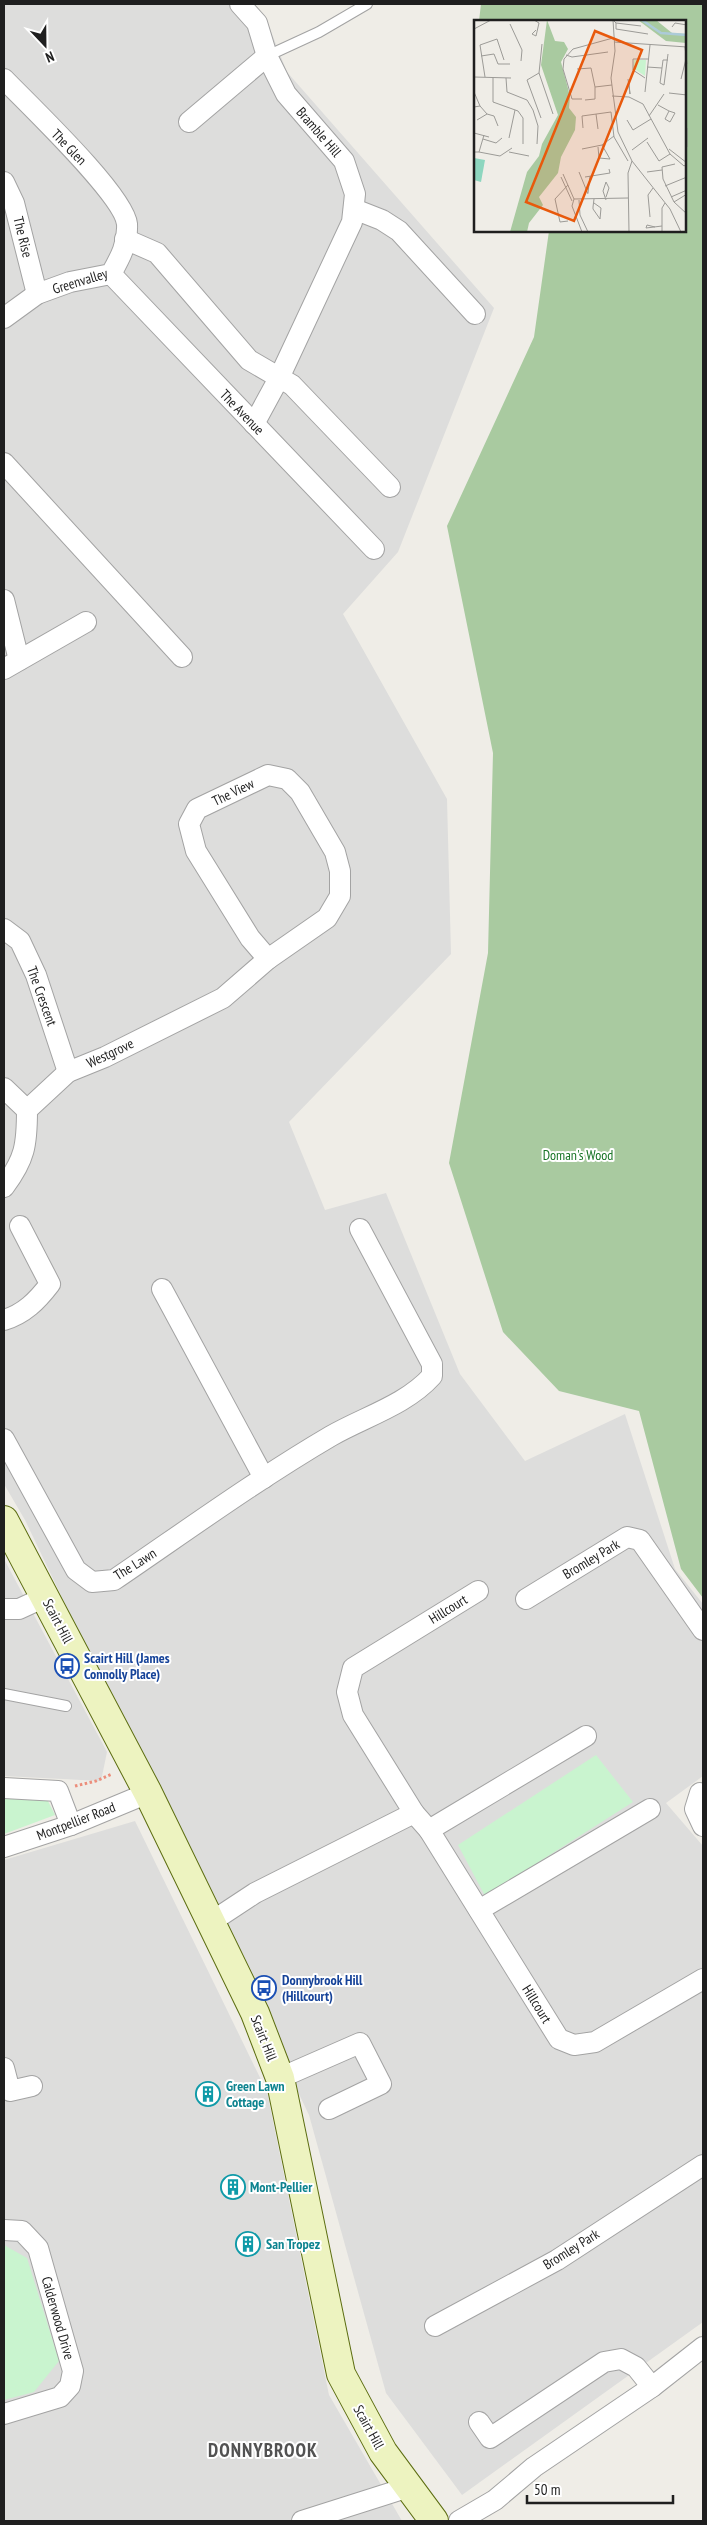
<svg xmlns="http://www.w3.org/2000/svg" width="707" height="2525" font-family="'PT Sans Narrow',sans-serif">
<rect width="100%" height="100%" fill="#efede7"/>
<!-- residential -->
<g fill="#dddddc">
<path d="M4,4H249L270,29L287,72L494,308L398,552L343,614L447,799L451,954L289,1122L325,1210L386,1193L460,1374L525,1461L625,1414L675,1569L703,1604V1776L666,1803L703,1846V2322L462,2495L386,2393L309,2115L25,1520L4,1484Z"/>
<path d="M4,1559L107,1752L101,1781L4,1776Z"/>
<path d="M135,1821L267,2092L329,2395L402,2521H4V1860Z"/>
</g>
<!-- forest -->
<path fill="#a9caa0" d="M481,4H703V1598L681,1569L639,1411L559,1391L503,1332L449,1163L488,953L493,753L447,526L534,337L549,231H686V21H479Z"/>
<!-- park -->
<g fill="#c9f4cf">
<path d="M596,1755L633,1802L485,1896L458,1845Z"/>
<path d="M4,1796L46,1797L55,1815L4,1834Z"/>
<path d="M4,2245L27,2258L59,2361L34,2392L4,2400Z"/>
</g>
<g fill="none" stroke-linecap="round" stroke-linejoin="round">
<defs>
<g id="lane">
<path d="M267,56L319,32L367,4"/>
<path d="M4,1694L66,1706"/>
</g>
<g id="street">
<path d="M240,4L257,23L267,56L286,94L344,161L355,194L352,222L279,378L254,424"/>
<path d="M4,79C28,104 124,195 127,224C128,244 120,258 111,274L70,282L37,294L4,318"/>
<path d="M189,122L267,56"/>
<path d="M4,182L14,203L37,294"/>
<path d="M354,209L382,220L399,231L475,314"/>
<path d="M125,239L157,253L249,360L292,385L390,487"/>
<path d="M111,274L374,549"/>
<path d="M4,463L182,657"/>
<path d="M4,600L19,660"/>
<path d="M4,669L86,622"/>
<path d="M268,775L287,779L300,792L335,852L340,871V896L327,918L268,959L250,938L196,851L189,824L197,809Z"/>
<path d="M4,929L20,941L36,975L68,1072"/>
<path d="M4,1088L27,1110"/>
<path d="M4,1187C25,1159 27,1145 27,1110L68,1072L105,1057L223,998L268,959"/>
<path d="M162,1289L264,1478"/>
<path d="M4,1320C24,1314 37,1301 50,1284L20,1226"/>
<path d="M4,1439L76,1570L92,1582L114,1580C186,1531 256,1480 331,1436C364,1417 406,1405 432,1376V1364L360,1229"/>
<path d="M526,1599L627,1537L640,1540L703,1630"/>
<path d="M4,1609H19L45,1597"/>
<path d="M4,1788L58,1791L71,1825"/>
<path d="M700,1793L695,1809L703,1826"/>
<path d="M414,1813L353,1715L347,1692L353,1668L478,1591"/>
<path d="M429,1830L586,1736"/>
<path d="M4,1847L71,1825L148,1793"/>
<path d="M479,1910L650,1809"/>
<path d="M211,1922L255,1893L414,1813L429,1830L559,2039L574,2045L595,2042L703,1979"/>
<path d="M4,2068L10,2091L32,2086"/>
<path d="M280,2078L360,2043L381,2084L329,2109"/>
<path d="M4,2230L22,2231L38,2248L73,2371L70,2386L60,2397L4,2414"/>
<path d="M435,2326L557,2260L703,2165"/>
<path d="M479,2422L490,2438L604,2362L621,2359L636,2367L652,2387"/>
<path d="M302,2521L409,2487"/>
<path d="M459,2521L495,2500L534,2467L652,2387L703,2347"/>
</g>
<path id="secondary" d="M4,1520L148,1793L255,2013L280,2078L341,2374L383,2452L434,2521"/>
</defs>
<!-- lane casing -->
<use href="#lane" stroke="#a3a3a3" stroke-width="12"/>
<!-- street casing -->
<use href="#street" stroke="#a3a3a3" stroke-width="22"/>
<!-- secondary casing -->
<use href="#secondary" stroke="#5c6d10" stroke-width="30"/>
<!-- path -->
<path stroke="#ec8e7b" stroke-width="3" stroke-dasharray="2.5 2.5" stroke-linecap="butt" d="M75,1786L96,1781L112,1774"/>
<!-- lane -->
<use href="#lane" stroke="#fff" stroke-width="10"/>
<!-- street -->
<use href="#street" stroke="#fff" stroke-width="20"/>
<!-- secondary -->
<use href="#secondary" stroke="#edf3c0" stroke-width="28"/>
</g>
<!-- icons -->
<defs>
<symbol id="bus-ring" viewBox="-11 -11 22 22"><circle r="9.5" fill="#fff" stroke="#1a4fb4" stroke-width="1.5"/><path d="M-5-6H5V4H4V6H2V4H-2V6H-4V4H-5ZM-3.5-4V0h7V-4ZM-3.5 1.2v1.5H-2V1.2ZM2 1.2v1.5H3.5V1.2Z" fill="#1a4fb4"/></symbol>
<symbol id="building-ring" viewBox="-11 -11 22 22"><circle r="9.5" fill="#fff" stroke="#0f9aa8" stroke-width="1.5"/><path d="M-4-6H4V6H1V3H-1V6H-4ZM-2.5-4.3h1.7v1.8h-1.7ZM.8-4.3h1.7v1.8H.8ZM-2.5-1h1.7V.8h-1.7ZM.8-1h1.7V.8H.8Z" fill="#0f9aa8"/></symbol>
</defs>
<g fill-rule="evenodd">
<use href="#bus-ring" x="53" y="1652" width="28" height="28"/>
<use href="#bus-ring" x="250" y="1974" width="28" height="28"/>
<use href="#building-ring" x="194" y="2080" width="28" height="28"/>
<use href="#building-ring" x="219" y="2173" width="28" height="28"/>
<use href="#building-ring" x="234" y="2230" width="28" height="28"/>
</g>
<g text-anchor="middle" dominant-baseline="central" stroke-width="4" stroke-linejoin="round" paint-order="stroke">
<!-- street labels -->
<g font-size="14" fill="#1f1f1f" stroke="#fff">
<text transform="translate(319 132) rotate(49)">Bramble Hill</text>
<text transform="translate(69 147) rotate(46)">The Glen</text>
<text transform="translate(23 237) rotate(76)">The Rise</text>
<text transform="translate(80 281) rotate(-17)">Greenvalley</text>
<text transform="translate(242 412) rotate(46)">The Avenue</text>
<text transform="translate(233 792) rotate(-26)">The View</text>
<text transform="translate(42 996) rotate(70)">The Crescent</text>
<text transform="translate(110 1053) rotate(-25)">Westgrove</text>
<text transform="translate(591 1559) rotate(-31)">Bromley Park</text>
<text transform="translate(135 1564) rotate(-32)">The Lawn</text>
<text transform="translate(448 1609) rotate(-32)">Hillcourt</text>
<text transform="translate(58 1621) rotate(62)">Scairt Hill</text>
<text transform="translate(76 1821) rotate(-21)">Montpellier Road</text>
<text transform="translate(537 2004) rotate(58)">Hillcourt</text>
<text transform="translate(264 2038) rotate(68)">Scairt Hill</text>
<text transform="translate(571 2249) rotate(-32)">Bromley Park</text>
<text transform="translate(58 2318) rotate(74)">Calderwood Drive</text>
<text transform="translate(369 2427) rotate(61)">Scairt Hill</text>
</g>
<!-- park labels -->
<g font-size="14" fill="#177425" stroke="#fff">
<text x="578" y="1155">Doman's Wood</text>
</g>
<!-- transit labels -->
<g font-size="14" font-weight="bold" fill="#164399" stroke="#fff" text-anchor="start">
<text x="84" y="1658">Scairt Hill (James<tspan x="84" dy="16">Connolly Place)</tspan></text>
<text x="282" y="1980">Donnybrook Hill<tspan x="282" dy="16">(Hillcourt)</tspan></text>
</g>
<!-- culture labels -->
<g font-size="14" font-weight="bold" fill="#0d838f" stroke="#fff" text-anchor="start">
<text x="226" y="2086">Green Lawn<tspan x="226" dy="16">Cottage</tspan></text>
<text x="250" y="2187">Mont-Pellier</text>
<text x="266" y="2244">San Tropez</text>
</g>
<!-- district labels -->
<g font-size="19" font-weight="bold" letter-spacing="1" fill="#525252" stroke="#fff">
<text x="263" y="2450">DONNYBROOK</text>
</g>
</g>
<!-- overview -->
<g transform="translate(474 20)">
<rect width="212" height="212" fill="#efede7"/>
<path d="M73,0L81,21L90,22L94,29L87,42L96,76L95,88L102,97L101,110L87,137L84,153L65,177L69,185L55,203L53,212H36L53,152L65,136L68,124L84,95L67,45ZM164,0H182L198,13L212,14V23L192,21Z" fill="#a9caa0"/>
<path d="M160,40H172L171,56L159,48Z" fill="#c9f4cf"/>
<path d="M0,138L11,140L7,162L0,160Z" fill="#8dd6bf"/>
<path fill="none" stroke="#accbd8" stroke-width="2.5" d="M168,0L187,13L213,15"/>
<path fill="none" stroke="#9c9b97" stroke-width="1" d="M60,0L65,3L62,16L58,14L62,10M142,3L139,0L141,31L137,58L144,112L158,141L196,189L207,212M36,4L48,30L47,41M167,6L142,3V9L174,14M198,7L201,3L213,5M0,9L17,0M140,22L213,27M211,27L213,44M92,35L98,37L134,32M7,36L20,34L24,44H36M173,47L188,48L189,40H194M188,48L186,63L190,65L194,34M103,49L117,48L121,67L138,65M65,53L68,24M0,57L37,58M11,57L6,25L23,19L30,40M19,58V82L44,91L49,98V124M32,58L33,72L53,80L59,90L64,106L63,124M171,58L159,50V39H174M154,59L156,74L155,64M207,59L212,39M0,72L6,86L0,87M171,72L176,25M195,73L213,75M138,76L155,77L169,84L196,134L210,146L213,144M108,79H98L89,49L90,39L99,29L139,18M111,80L121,79V67M184,85L195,91L201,93L196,102L191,99L195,91M13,94L20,96L24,106M122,94L124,109M175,96L190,74M67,98L53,60L65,53L79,94M3,100L13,94L6,86M153,100L159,110L177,99M109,108L108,96L137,92L140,117L154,141M213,108V127M0,113L15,117M35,118L41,90M9,119L22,123L28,118M173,122L185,141L196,134M124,127L125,138L136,139L128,125M108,129L128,125L140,116M195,129L213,143M158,130L174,118M0,132H5L10,115M5,132L26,136L38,128M35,132L55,136M201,144L188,147L189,159L200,182L213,194M105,152L114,174M173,152L188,150M89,154L100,179M87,157L98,181M111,157L136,153L135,149M191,166L213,157M114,173L116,156M132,177L135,168L132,162L129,171L132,180M197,177L213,170M105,180L106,195L114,212M200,182L213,174M120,183L127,188L126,199L119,189V187L120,179M176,197L174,175L179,168M94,201L86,202L81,179L94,165M181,207L173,205L172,208L188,206M108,212L98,186L100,179L154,178M155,212L154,153L158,141M188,212V188L191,183"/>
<path fill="#e8590c" fill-opacity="0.15" stroke="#e8590c" stroke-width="2.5" d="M121,11L168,30L100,201L52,182Z"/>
<rect width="212" height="212" fill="none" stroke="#1f1f1f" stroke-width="2.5"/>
</g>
<!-- border -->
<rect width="707" height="2525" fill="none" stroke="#1f1f1f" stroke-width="10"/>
<!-- north arrow -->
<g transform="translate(45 45) rotate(158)" stroke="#ffffff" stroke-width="4" paint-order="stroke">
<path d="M0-4L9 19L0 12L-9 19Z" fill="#1f1f1f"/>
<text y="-8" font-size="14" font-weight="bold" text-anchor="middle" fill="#1f1f1f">N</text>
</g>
<!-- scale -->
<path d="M527 2495v8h146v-8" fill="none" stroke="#1f1f1f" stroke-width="2.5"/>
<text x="534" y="2495" font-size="15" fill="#1f1f1f" stroke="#ffffff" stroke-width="4" paint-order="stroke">50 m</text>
</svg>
